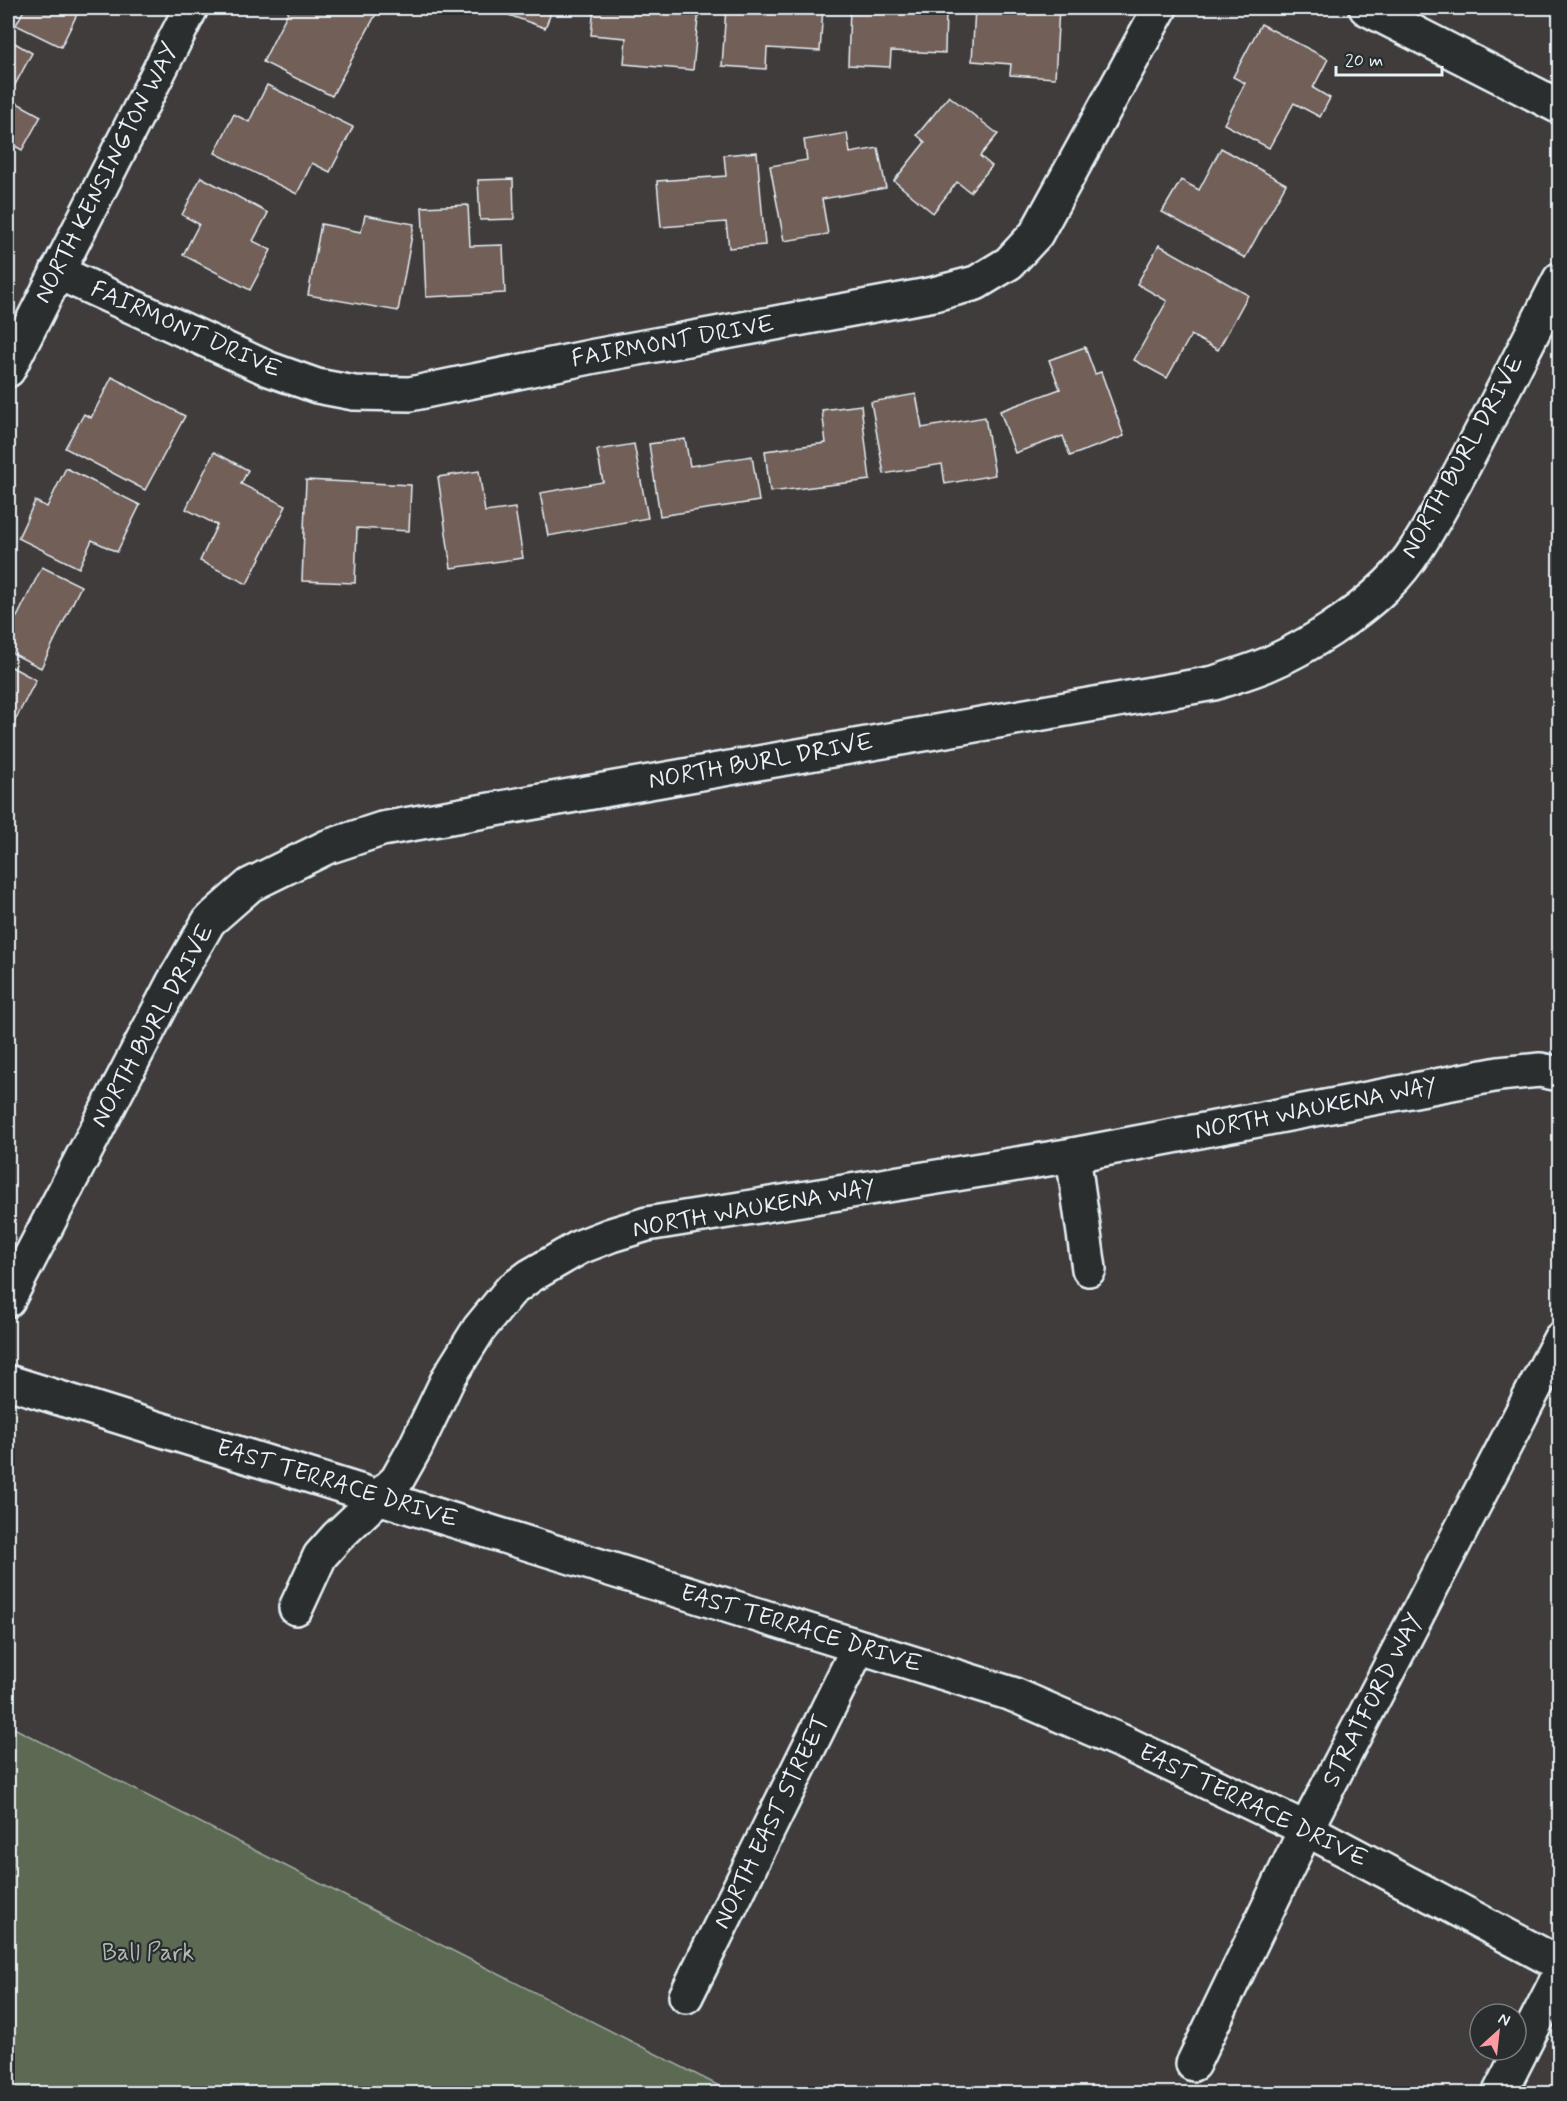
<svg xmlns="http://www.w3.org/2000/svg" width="1567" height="2101" font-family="Mynerve,sans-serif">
<rect width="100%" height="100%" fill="#3f3c3b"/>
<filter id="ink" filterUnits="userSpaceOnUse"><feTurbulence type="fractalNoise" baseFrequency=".0167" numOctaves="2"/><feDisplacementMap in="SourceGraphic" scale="12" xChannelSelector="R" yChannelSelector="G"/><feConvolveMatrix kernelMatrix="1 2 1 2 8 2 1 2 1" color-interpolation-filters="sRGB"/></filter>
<g filter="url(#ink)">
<!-- green -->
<path fill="#5c6a52" stroke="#a2aea5" stroke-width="1.5" d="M8,1725L733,2093H8Z"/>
<!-- building -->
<g fill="#715f59" stroke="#e8f1f8" stroke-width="1.5">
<path d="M25,8H80L61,47L16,25Z"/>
<path d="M290,8H363L376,14L332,96L263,62Z"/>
<path d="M489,8H553L545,28Z"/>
<path d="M594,8H699L693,70L624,64L626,38L591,35Z"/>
<path d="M726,8H823L820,51L767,48L766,69L722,66Z"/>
<path d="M850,8H946L945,53L891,51L890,67L848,65Z"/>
<path d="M975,8H1059L1055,78L1010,75L1011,64L972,61Z"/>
<path d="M1261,24L1328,59L1313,88L1330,98L1320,117L1294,103L1269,148L1224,124L1245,83L1233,77Z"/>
<path d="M8,39L32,53L8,98L41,116L22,150L8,142Z"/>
<path d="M267,85L353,127L330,172L312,163L297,194L215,153L234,114L249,122Z"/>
<path d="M949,96L998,134L980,156L992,166L970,192L957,182L933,213L894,181L925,142L917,135Z"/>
<path d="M847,133L850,153L878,148L886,188L822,199L828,234L784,241L770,166L807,160L804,140Z"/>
<path d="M1221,148L1286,184L1245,258L1162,212L1181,180L1199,190Z"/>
<path d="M757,152L765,245L729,248L726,222L661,227L657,181L726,176L724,155Z"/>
<path d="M201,177L268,213L253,241L271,250L250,290L183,255L199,224L182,215Z"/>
<path d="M513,179L514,219L480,220L478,180Z"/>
<path d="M468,205L470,246L503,245L505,293L426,297L422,207Z"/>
<path d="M365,215L414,224L398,311L308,295L321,224L361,232Z"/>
<path d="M1159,245L1248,295L1218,350L1191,335L1167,378L1134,360L1167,301L1137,284Z"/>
<path d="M1085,347L1095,374L1101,372L1124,436L1070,456L1063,436L1015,453L1000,411L1060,389L1049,360Z"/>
<path d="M112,377L185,416L145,490L65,448L84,414L91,418Z"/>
<path d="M916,394L922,428L985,417L995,475L945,484L942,464L884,474L871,402Z"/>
<path d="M861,405L870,480L770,492L765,451L826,443L822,410Z"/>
<path d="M685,439L690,466L752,456L759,501L660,516L649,444Z"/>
<path d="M634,444L648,518L548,536L540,493L603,482L597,450Z"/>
<path d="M214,452L248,470L241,484L286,506L247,584L200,561L217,525L186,509Z"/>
<path d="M66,468L140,505L117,552L92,540L79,568L18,538L35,501L47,507Z"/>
<path d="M479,471L485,512L515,508L523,558L451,568L438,477Z"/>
<path d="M306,480L411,485L409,531L357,528L355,583L302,581Z"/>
<path d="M42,567L81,586L41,668L8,651V613L17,617Z"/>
<path d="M8,665L36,680L8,734Z"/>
</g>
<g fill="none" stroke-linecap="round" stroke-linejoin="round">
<defs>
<g id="minor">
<path d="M1366,8L1560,107"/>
<path d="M57,272L269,369L317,386L354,393L410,394L595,356L934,294L976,283L1009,263L1036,234L1160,8"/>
<path d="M8,370L191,8"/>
<path d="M1073,1155L1089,1269"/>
<path d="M8,1300L173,983L209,921L250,885L327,847L382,829L1214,683C1231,677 1249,672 1266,665C1308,647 1355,616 1387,585C1414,560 1437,514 1455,482C1491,415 1525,347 1560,279"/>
<path d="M8,1382L1012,1694L1125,1743L1306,1829L1560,1964"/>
<path d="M296,1608L320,1556L337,1537L397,1480L415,1448L449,1377L479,1329L510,1291L530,1276L580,1247L611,1235L647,1224L1073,1155L1499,1074L1540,1070L1560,1074"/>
<path d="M686,1996L858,1648"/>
<path d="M1193,2064L1306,1829L1560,1339"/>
</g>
<path id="major" d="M1499,2094L1560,1974"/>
</defs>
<!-- minor casing -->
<use href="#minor" stroke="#e8f1f8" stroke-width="38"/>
<!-- major casing -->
<use href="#major" stroke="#e8f1f8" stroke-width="38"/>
<!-- minor -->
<use href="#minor" stroke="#2a2d2e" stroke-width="33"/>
<!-- major -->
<use href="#major" stroke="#2a2d2e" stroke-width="33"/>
</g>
</g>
<g text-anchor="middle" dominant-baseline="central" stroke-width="4.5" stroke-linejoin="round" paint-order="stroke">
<!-- street labels -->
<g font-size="24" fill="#e8f1f8" stroke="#2a2d2e">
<text transform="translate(107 173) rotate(-63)">NORTH KENSINGTON WAY</text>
<text transform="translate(186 330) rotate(24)">FAIRMONT DRIVE</text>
<text transform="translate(673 342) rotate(-10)">FAIRMONT DRIVE</text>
<text transform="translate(1463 457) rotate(-61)">NORTH BURL DRIVE</text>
<text transform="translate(761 762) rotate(-10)">NORTH BURL DRIVE</text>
<text transform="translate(153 1026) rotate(-61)">NORTH BURL DRIVE</text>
<text transform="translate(1316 1109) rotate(-11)">NORTH WAUKENA WAY</text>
<text transform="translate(754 1209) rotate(-10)">NORTH WAUKENA WAY</text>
<text transform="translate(337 1484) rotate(17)">EAST TERRACE DRIVE</text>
<text transform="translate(801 1629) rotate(17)">EAST TERRACE DRIVE</text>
<text transform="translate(1373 1700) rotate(-63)">STRATFORD WAY</text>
<text transform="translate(1253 1806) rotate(26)">EAST TERRACE DRIVE</text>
<text transform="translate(772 1822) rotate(-64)">NORTH EAST STREET</text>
</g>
<!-- park labels -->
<g font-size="24" fill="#b0bbb6" stroke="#2a2d2e">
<text x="148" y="1953">Ball Park</text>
</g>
</g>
<!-- margin -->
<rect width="1567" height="2101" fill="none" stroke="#2a2d2e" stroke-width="30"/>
<rect x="15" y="15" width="1537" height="2071" fill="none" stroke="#e8f1f8" stroke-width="2" filter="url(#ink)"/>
<!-- north arrow -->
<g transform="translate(1498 2032) rotate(27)"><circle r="28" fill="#2a2d2e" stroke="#767b7f" stroke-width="1.5"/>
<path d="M0-4.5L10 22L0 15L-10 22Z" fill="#ff9aa2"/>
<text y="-9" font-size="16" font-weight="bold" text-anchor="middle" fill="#e8f1f8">N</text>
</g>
<!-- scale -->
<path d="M1336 66v9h106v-9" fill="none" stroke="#e8f1f8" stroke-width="3"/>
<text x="1345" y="66" font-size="18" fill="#e8f1f8" stroke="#2a2d2e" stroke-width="4.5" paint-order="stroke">20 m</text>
</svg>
